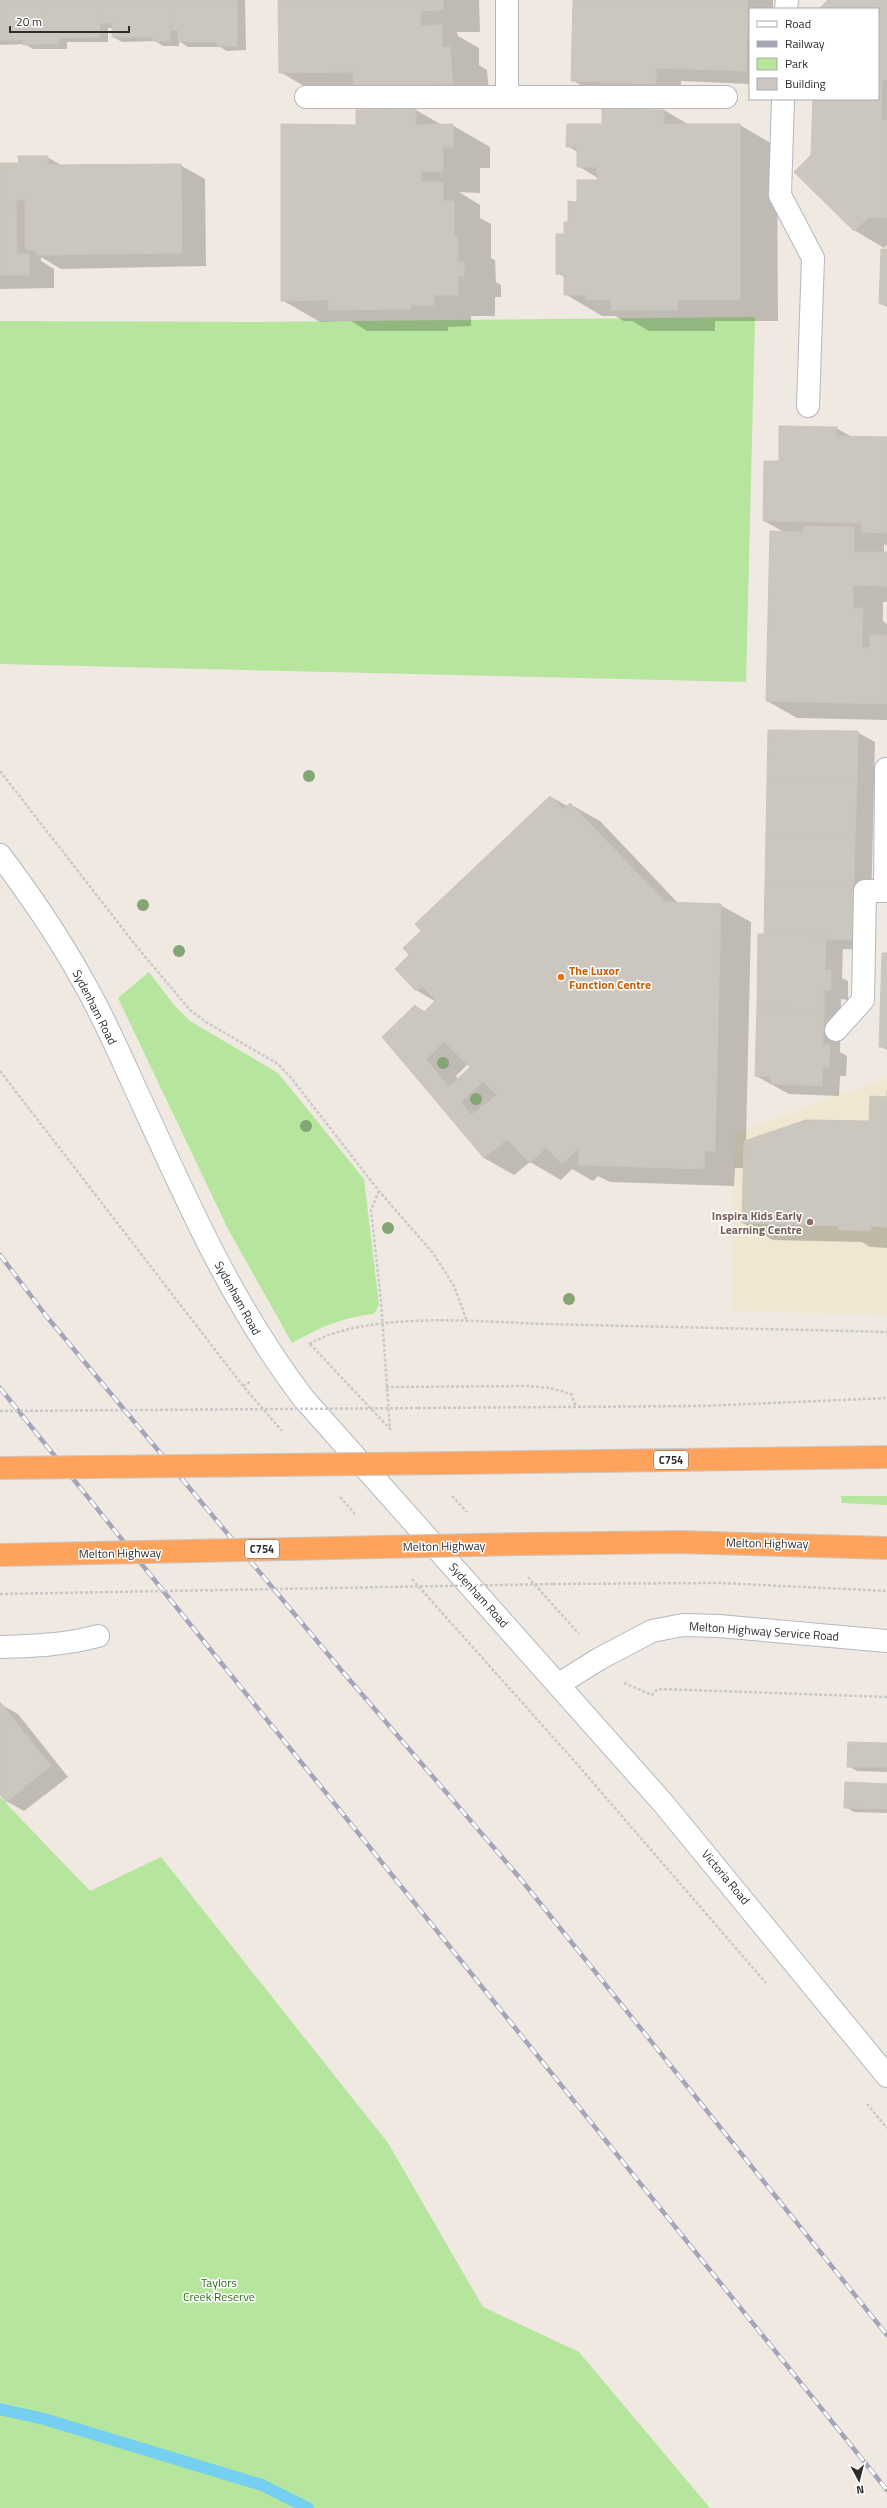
<svg xmlns="http://www.w3.org/2000/svg" width="887" height="2508" font-family="'Titillium Web',sans-serif">
<rect width="100%" height="100%" fill="#efe9e1"/>
<!-- education -->
<path fill="#f0e6d1" d="M887,1078V1315L731,1311L735,1133Z"/>
<!-- green -->
<g fill="#b6e59e">
<path d="M755,317L746,682L0,664V321L257,322Z"/>
<path d="M149,972L174,1005L190,1021L278,1073L364,1179L379,1305L374,1314C343,1317 320,1327 292,1343L228,1229L118,998Z"/>
<path d="M841,1496H887V1505L842,1503Z"/>
<path d="M0,1797L90,1891L161,1857L388,2143L483,2307L579,2352L710,2508H0Z"/>
</g>
<!-- shadow -->
<g fill="#0003" fill-rule="evenodd">
<path d="M0,0H245L246,50L227,51L220,47H188L179,41V46H163L155,41L122,42L113,37V28H108V42H67V49H33L25,44L0,45Z"/>
<path d="M279,0H479L480,32H457L458,36L479,48V65L487,70L490,105L317,94L280,72Z"/>
<path d="M574,0H773V9H750V84L681,81L680,97L596,94L572,80Z"/>
<path d="M830,0H887V245L884,248L854,230L812,155L814,99H878V9H820Z"/>
<path d="M416,110L442,125H452L490,147V168H480V193L459,192L480,205V218L491,224V258L495,260L496,282L501,285V297H495V316H471V326L448,327V331H367L351,321L320,322L282,300L357,126Z"/>
<path d="M664,110L689,125H740L777,147L778,321H715V331H649L632,321H624L615,316H602L565,294V277L557,273L565,235L578,203L598,181V178L578,166V152L567,146L603,125Z"/>
<path d="M47,157L63,166L180,165L205,179L206,266L61,269L41,257V261L54,269V288L0,289V164H20Z"/>
<path d="M887,250V307L880,303Z"/>
<path d="M836,428L854,438H887V546L884,544V553H887V602H883V621L887,624V720L797,718L767,701L784,532L764,521L780,462Z"/>
<path d="M769,731L857,732L875,742L870,950L843,949L842,978L848,981V1000L841,999L840,1052L847,1056L846,1076H840L839,1096L789,1094L756,1076L765,935Z"/>
<path d="M551,797L567,806L570,804L600,821L679,904L720,905L751,922L746,1142L870,1122L887,1098V1248L870,1247L862,1242L773,1240L743,1223L744,1168H735L734,1186L610,1182L598,1176L593,1181L572,1169L561,1180L530,1162L514,1175L484,1158L383,1037L416,1006L425,1012L436,1002L416,990L411,955L423,931ZM468,1064L471,1067L458,1080L456,1076Z"/>
<path d="M887,954V1050L880,1046Z"/>
<path d="M0,1704L18,1714L68,1777L24,1811L6,1801L0,1793Z"/>
<path d="M887,1744V1772L857,1771L848,1766Z"/>
<path d="M887,1785V1813L854,1812L845,1807Z"/>
</g>
<g fill="none" stroke-linecap="round" stroke-linejoin="round">
<!-- stream -->
<path stroke="#75cff0" stroke-width="12" d="M0,2409L44,2419L262,2485L308,2508"/>
</g>
<!-- building -->
<g fill="#cbc7bf" stroke="#cbc5ba" fill-rule="evenodd">
<path d="M0,0H43V44L23,45V40H0Z"/>
<path d="M43,0H103V23H100V37L59,38V44H43Z"/>
<path d="M103,0H170V41H153V37H112V23H103Z"/>
<path d="M170,0H237V46H217V42H178V30H171Z"/>
<path d="M278,0H443V10L420,11L421,26L442,25V47H450L453,84L354,85L353,72L279,73Z"/>
<path d="M573,0H748L746,71L656,68V84L571,81Z"/>
<path d="M828,0H887V80L882,79L881,120H887V217H869L854,231L794,172L811,155L813,99H878V9H819Z"/>
<path d="M416,109V125L453,124V147H443V172L421,171V182H443V201H454V237L458,238V262H464V276H458V295H434V305H411V309L328,310L329,300L281,301V124L356,125V110Z"/>
<path d="M602,109L664,110V124H740V300H677L678,310H611V300H586L585,295H564V274H556V234H564V222H568V201L577,202V180H597V167H577V147H566L567,124H602Z"/>
<path d="M18,156H48V165L181,164L182,253L36,255V251L25,248V200H16L17,254H29V275H0V163H19Z"/>
<path d="M881,249H887V304H879Z"/>
<path d="M779,426L837,427L836,436L887,437V533L861,532V523L763,521L764,461H779Z"/>
<path d="M804,526L854,527V552H887V586L853,585V608H863L862,647L870,648V635H887V704L766,701L770,531L803,532Z"/>
<path d="M768,730L858,731L857,783L767,782Z"/>
<path d="M767,782L857,783L855,836L766,834Z"/>
<path d="M550,796L563,809L570,803L665,902L721,904L715,1151H705L704,1169L578,1165L579,1148L562,1164L546,1147L530,1163L507,1139L484,1158L382,1037L415,1005L423,1013L436,1000L422,986L416,991L395,969L409,955L403,948L421,931L415,924ZM444,1041L470,1067L449,1087L426,1059ZM483,1081L497,1095L471,1115L461,1102Z"/>
<path d="M766,834L855,836L854,886L765,884Z"/>
<path d="M765,884L854,886L853,940L826,939V936L764,934Z"/>
<path d="M758,934L826,936L825,970H831V990H824V1009L757,1008Z"/>
<path d="M882,953H887V1047H879Z"/>
<path d="M757,1008L824,1009L823,1045H830L829,1067H823L822,1086L771,1084V1077L755,1076Z"/>
<path d="M887,1090V1227L871,1226V1231L839,1230V1226L742,1223L744,1141L806,1120L869,1121L870,1096L887,1097Z"/>
<path d="M0,1702L51,1766L6,1802L0,1795Z"/>
<path d="M848,1742L887,1743V1767H847Z"/>
<path d="M845,1782L887,1784V1809L844,1808Z"/>
</g>
<g fill="none" stroke-linecap="round" stroke-linejoin="round">
<defs>
<g id="lane">
<path d="M507,0V97"/>
<path d="M786,9L787,0"/>
<path d="M306,97H726"/>
<path d="M783,99L780,195L813,258L808,406"/>
<path d="M885,891L886,769"/>
<path d="M836,1030L863,1000L865,891H887"/>
<path d="M0,1647C34,1646 65,1645 98,1636"/>
</g>
<g id="street">
<path d="M0,855C30,895 59,937 83,981C106,1021 124,1064 143,1105C190,1208 235,1309 304,1399L663,1803L887,2076"/>
<path d="M559,1684L599,1659L652,1631L683,1625L719,1626L887,1641"/>
</g>
<g id="highway">
<path d="M454,1463L887,1457"/>
<path d="M524,1544L680,1542L887,1548"/>
</g>
</defs>
<!-- lane casing -->
<use href="#lane" stroke="#b4b7c1" stroke-width="24"/>
<!-- street casing -->
<use href="#street" stroke="#b4b7c1" stroke-width="24"/>
<!-- highway casing -->
<use href="#highway" stroke="#c9c9c9" stroke-width="24"/>
<!-- path -->
<g stroke="#c9c9c9" stroke-width="2.5" stroke-dasharray="3 2" stroke-linecap="butt">
<path d="M0,771L137,947L190,1010L206,1022L278,1064L292,1079L379,1191L433,1253L454,1286L467,1321"/>
<path d="M0,1071L243,1386L282,1431"/>
<path d="M379,1191L371,1210L381,1301L390,1429"/>
<path d="M309,1344C370,1310 479,1322 548,1324C661,1327 774,1329 887,1332"/>
<path d="M310,1344L392,1431"/>
<path d="M243,1386L251,1381"/>
<path d="M386,1387L529,1386L550,1388L571,1394L576,1407"/>
<path d="M418,1408L702,1406L887,1398"/>
<path d="M452,1496L467,1512"/>
<path d="M340,1497L355,1514"/>
<path d="M528,1577L579,1634"/>
<path d="M412,1579L576,1763L766,1983"/>
<path d="M553,1584L720,1583L887,1591"/>
<path d="M624,1683L652,1695L655,1691L661,1689L887,1697"/>
<path d="M867,2104L887,2128"/>
</g>
<!-- lane -->
<use href="#lane" stroke="#fff" stroke-width="22"/>
<!-- street -->
<use href="#street" stroke="#fff" stroke-width="22"/>
<!-- highway -->
<use href="#highway" stroke="#ffa35c" stroke-width="22"/>
<defs>
<g id="rail">
<path d="M0,1255L47,1317L342,1671L519,1877L887,2335"/>
<path d="M0,1388L887,2490"/>
</g>
</defs>
<!-- rail casing -->
<use href="#rail" stroke="#a3a6b8" stroke-width="4.5"/>
<!-- rail -->
<use href="#rail" stroke="#fff" stroke-width="3" stroke-dasharray="9" stroke-linecap="butt"/>
<defs>
<g id="highway-bridge">
<path d="M0,1468L454,1463"/>
<path d="M0,1555L524,1544"/>
</g>
</defs>
<!-- highway-bridge casing -->
<use href="#highway-bridge" stroke="#c9c9c9" stroke-width="24" stroke-linecap="butt"/>
<!-- path-bridge -->
<g stroke="#c9c9c9" stroke-width="2.5" stroke-dasharray="3 2" stroke-linecap="butt">
<path d="M0,1411L418,1408"/>
<path d="M0,1594L553,1584"/>
</g>
<!-- highway-bridge -->
<use href="#highway-bridge" stroke="#ffa35c" stroke-width="22"/>
</g>
<!-- trees -->
<g fill="#84a574">
<circle cx="309" cy="776" r="6"/>
<circle cx="143" cy="905" r="6"/>
<circle cx="179" cy="951" r="6"/>
<circle cx="443" cy="1063" r="6"/>
<circle cx="476" cy="1099" r="6"/>
<circle cx="306" cy="1126" r="6"/>
<circle cx="388" cy="1228" r="6"/>
<circle cx="569" cy="1299" r="6"/>
</g>
<!-- markers -->
<circle fill="#e8710a" stroke="#fff" stroke-width="1.5" cx="561" cy="977" r="4"/>
<circle fill="#8d6e63" stroke="#fff" stroke-width="1.5" cx="810" cy="1222" r="4"/>
<g text-anchor="middle" dominant-baseline="central" stroke-width="3" stroke-linejoin="round" paint-order="stroke">
<!-- shield labels -->
<g fill="#fff" stroke="#6d6d6d" stroke-width="1">
<rect x="654" y="1451" width="34" height="18" rx="3"/>
<rect x="245" y="1540" width="34" height="18" rx="3"/>
</g>
<g font-size="11" font-weight="bold" fill="#2e2e2e">
<text x="671" y="1460">C754</text>
<text x="262" y="1549">C754</text>
</g>
<!-- food labels -->
<g font-size="12" font-weight="bold" fill="#c56008" stroke="#fff" text-anchor="start">
<text x="569" y="970">The Luxor<tspan x="569" dy="14">Function Centre</tspan></text>
</g>
<!-- street labels -->
<g font-size="12" fill="#2e2e2e" stroke="#fff">
<text transform="translate(95 1007) rotate(63)">Sydenham Road</text>
<text transform="translate(238 1298) rotate(61)">Sydenham Road</text>
<text transform="translate(767 1543) rotate(1)">Melton Highway</text>
<text transform="translate(444 1546) rotate(-1)">Melton Highway</text>
<text transform="translate(120 1553) rotate(-1)">Melton Highway</text>
<text transform="translate(479 1595) rotate(48)">Sydenham Road</text>
<text transform="translate(764 1631) rotate(4)">Melton Highway Service Road</text>
<text transform="translate(726 1877) rotate(50)">Victoria Road</text>
</g>
<!-- education labels -->
<g font-size="12" font-weight="bold" fill="#785e54" stroke="#fff" text-anchor="end">
<text x="802" y="1215">Inspira Kids Early<tspan x="802" dy="14">Learning Centre</tspan></text>
</g>
<!-- park labels -->
<g font-size="12" fill="#2c6e1b" stroke="#fff">
<text x="219" y="2282">Taylors<tspan x="219" dy="14">Creek Reserve</tspan></text>
</g>
</g>
<!-- legend -->
<rect x="749" y="8" width="130" height="92" fill="#ffffff" stroke="#ababab"/>
<rect x="757" y="21" width="20" height="6" fill="#ffffff" stroke="#ababab"/>
<text x="785" y="28" font-size="12" fill="#2e2e2e">Road</text>
<rect x="757" y="41" width="20" height="6" fill="#a3a6b8" stroke="#ababab"/>
<text x="785" y="48" font-size="12" fill="#2e2e2e">Railway</text>
<rect x="757" y="58" width="20" height="12" fill="#b6e59e" stroke="#ababab"/>
<text x="785" y="68" font-size="12" fill="#2e2e2e">Park</text>
<rect x="757" y="78" width="20" height="12" fill="#cbc7bf" stroke="#ababab"/>
<text x="785" y="88" font-size="12" fill="#2e2e2e">Building</text>
<!-- north arrow -->
<g transform="translate(859 2480) rotate(173)" stroke="#ffffff" stroke-width="3" paint-order="stroke">
<path d="M0-3L7 15L0 10L-7 15Z" fill="#2e2e2e"/>
<text y="-6" font-size="11" font-weight="bold" text-anchor="middle" fill="#2e2e2e">N</text>
</g>
<!-- scale -->
<path d="M10 26v6h119v-6" fill="none" stroke="#2e2e2e" stroke-width="2"/>
<text x="16" y="26" font-size="12" fill="#2e2e2e" stroke="#ffffff" stroke-width="3" paint-order="stroke">20 m</text>
</svg>
